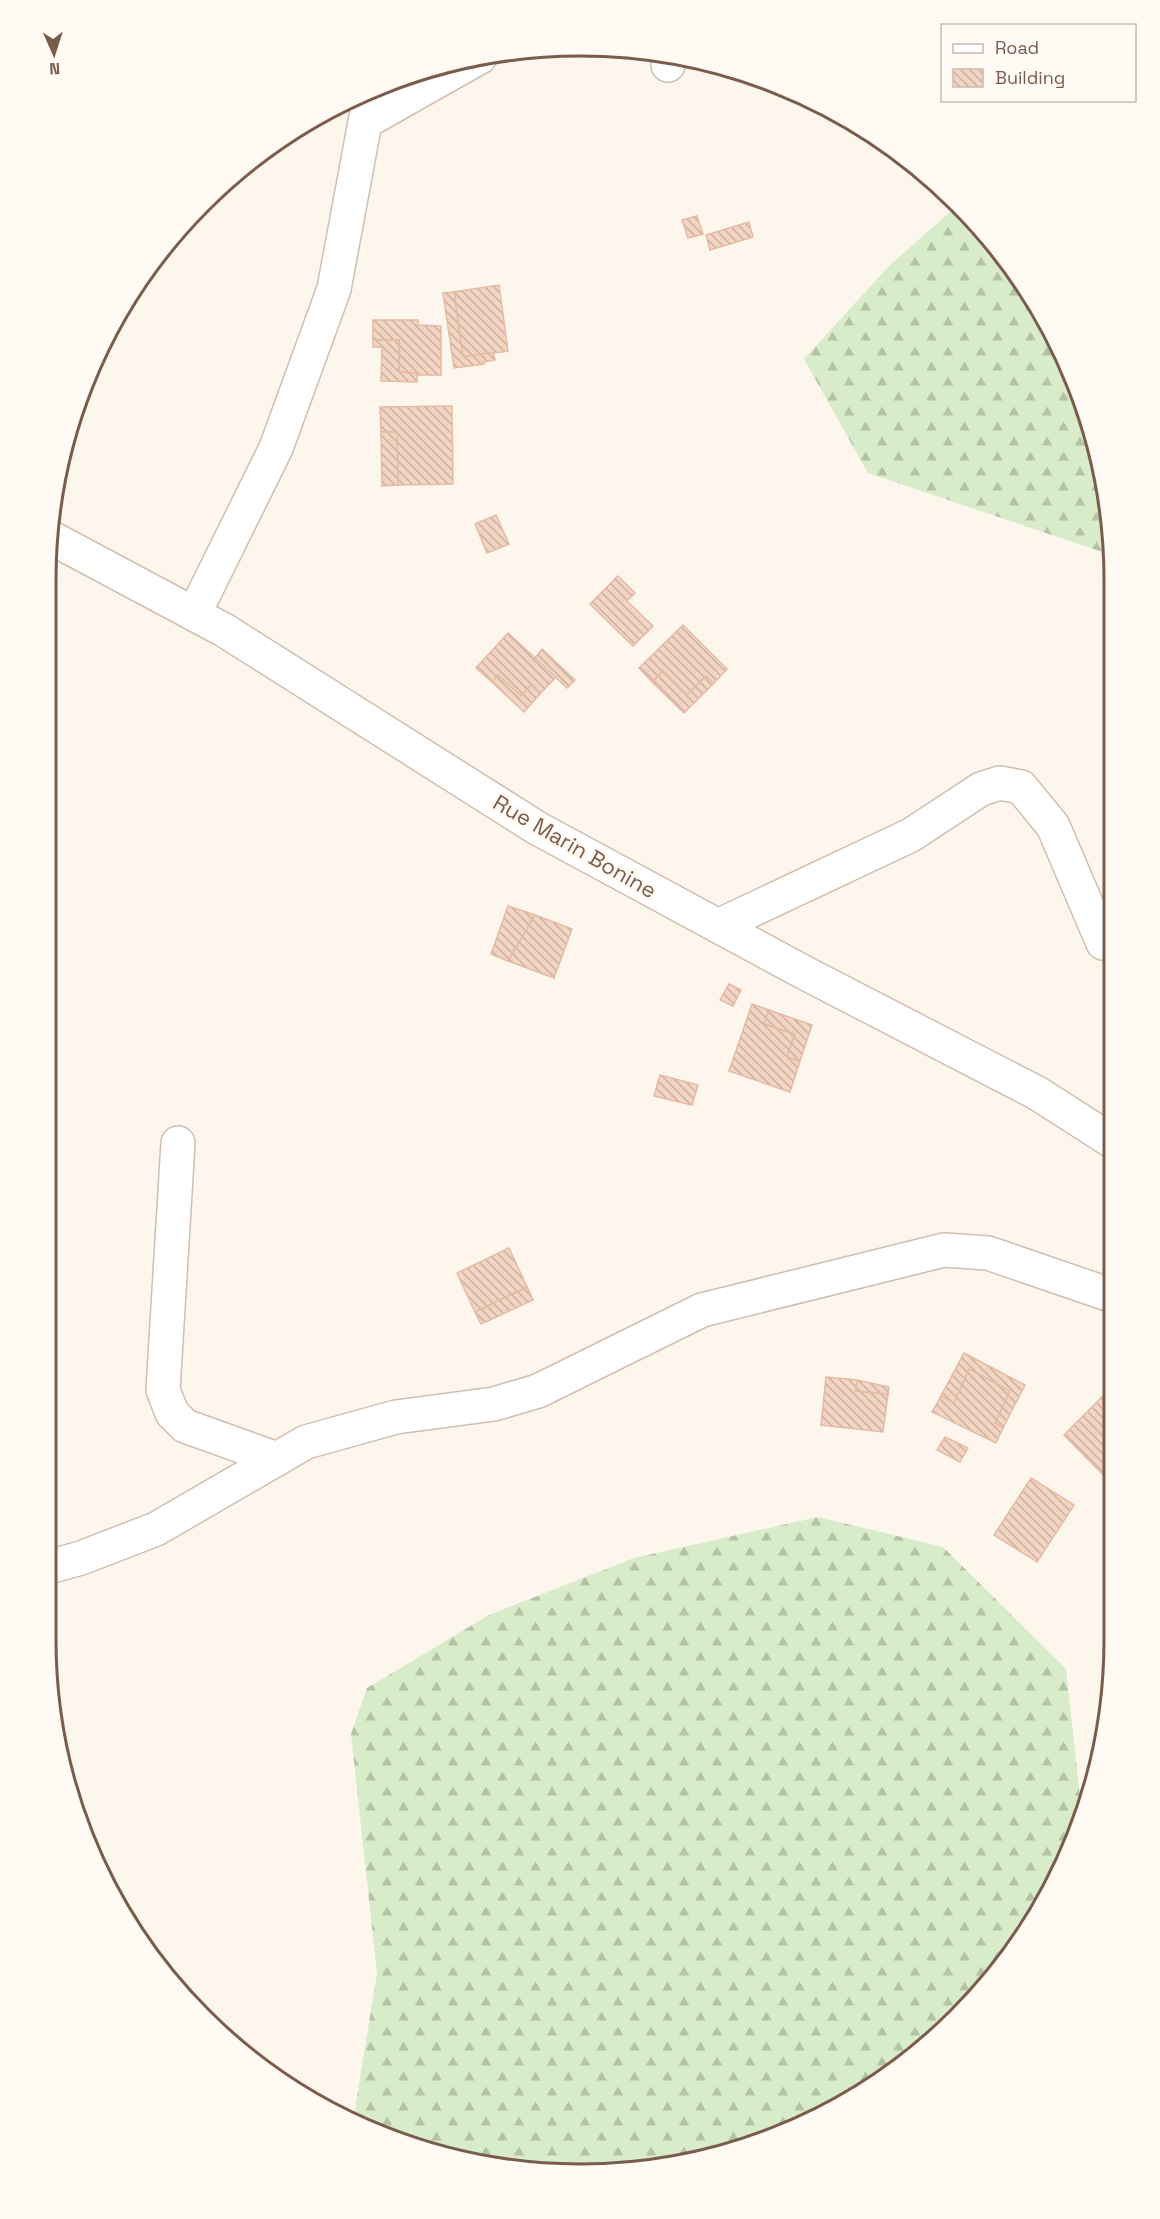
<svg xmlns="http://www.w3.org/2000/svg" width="1160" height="2219" font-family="'Space Grotesk',sans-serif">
<defs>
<pattern id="forest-firs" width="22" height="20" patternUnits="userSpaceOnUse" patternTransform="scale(1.5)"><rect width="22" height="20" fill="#d8ecc9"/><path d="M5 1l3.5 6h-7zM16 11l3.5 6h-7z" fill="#b4c2a5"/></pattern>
<pattern id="building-back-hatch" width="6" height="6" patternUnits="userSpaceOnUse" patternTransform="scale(1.5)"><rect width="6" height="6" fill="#f3d5c3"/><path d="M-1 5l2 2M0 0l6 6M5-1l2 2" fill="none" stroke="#cab0a1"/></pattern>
</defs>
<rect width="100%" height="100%" fill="#fdf6ec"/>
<!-- forest -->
<g fill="url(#forest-firs)">
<path d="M958,205L1005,255L1074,376L1110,510L1111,555L868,473L804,359L890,265Z"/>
<path d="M818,1517L943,1547L1066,1669L1082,1816L1060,1876L958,2018L878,2084L785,2133L615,2173L442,2156L354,2116L377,1973L351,1734L367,1688L489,1615L634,1558Z"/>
</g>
<!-- building -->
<g fill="url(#building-back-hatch)" stroke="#e6bba3" stroke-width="1.5">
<path d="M697,216L703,234L688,238L682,220Z"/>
<path d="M749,222L753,237L710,250L706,235Z"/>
<path d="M499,285L508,351L463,357L454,292Z"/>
<path d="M454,292L463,357L493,352L495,360L484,362V364L454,368L443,293Z"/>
<path d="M373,320H418V325L441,326V375H417V373L399,372V340H373Z"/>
<path d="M373,340H399V372L417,373V382L381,381L382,347H373Z"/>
<path d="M452,406L453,484L398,485L397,432H381L380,407Z"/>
<path d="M381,432H397L398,485L382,486Z"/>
<path d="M496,515L509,544L487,553L475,524Z"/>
<path d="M618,576L635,593L627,601L653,626L633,646L590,604Z"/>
<path d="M683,625L727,669L714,683L706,676L687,695L663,671L652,682L639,668Z"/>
<path d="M508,633L556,677L540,694L531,685L521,696L498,675L492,682L476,668Z"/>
<path d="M542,649L575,680L567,688L535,658Z"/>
<path d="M663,671L687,695L706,676L714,683L684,713L652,682Z"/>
<path d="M498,675L521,696L531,685L540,694L524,712L492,682Z"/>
<path d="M508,906L535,915L508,961L491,954Z"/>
<path d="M535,915L572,929L554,978L508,961Z"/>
<path d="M729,984L741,990L733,1006L720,1000Z"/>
<path d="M752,1004L769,1010L764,1024L795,1034L787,1057L800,1061L790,1092L729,1071Z"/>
<path d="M769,1010L812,1025L800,1061L787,1057L795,1034L764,1024Z"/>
<path d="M660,1075L698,1085L692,1105L654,1096Z"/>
<path d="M509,1248L527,1287L475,1312L457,1273Z"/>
<path d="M527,1287L533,1300L481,1324L475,1312Z"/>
<path d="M964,1353L1025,1385L1003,1428L995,1423L1010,1391L969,1369L954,1403L941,1396Z"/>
<path d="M969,1369L1010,1391L995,1423L1003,1428L996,1443L932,1412L941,1396L954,1403Z"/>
<path d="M826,1377L857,1380L856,1391L888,1394L883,1432L821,1425Z"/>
<path d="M857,1380L889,1387L888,1394L856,1391Z"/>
<path d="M1111,1388L1113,1391V1453L1108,1459L1113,1463V1471L1106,1478L1064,1435Z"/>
<path d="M945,1437L968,1448L960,1462L937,1450Z"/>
<path d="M1031,1478L1074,1505L1037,1562L994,1535Z"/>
</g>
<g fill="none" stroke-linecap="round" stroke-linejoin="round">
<defs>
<g id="minor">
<path d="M668,55V65"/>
<path d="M365,122L480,57"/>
<path d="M48,536L224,630L537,828L807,974L1037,1093L1112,1141"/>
<path d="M194,614L276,448L334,289L371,90"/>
<path d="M718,926L911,835L981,789L1000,783L1021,787L1053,826L1103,943"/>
<path d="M178,1143L163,1390L172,1413L185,1426L277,1459"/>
<path d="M45,1568L81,1558L156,1529L306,1442L396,1417L494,1404L538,1391L702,1310L944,1250L988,1253L1113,1296"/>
</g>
</defs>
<!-- minor casing -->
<use href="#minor" stroke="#d1beb0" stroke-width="36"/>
<!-- minor -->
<use href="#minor" stroke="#fff" stroke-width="33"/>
</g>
<g text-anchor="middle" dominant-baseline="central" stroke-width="6" stroke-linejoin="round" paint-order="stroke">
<!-- street labels -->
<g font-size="22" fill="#7a5c4d" stroke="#fffaf3">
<text transform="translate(575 846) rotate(30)">Rue Marin Bonine</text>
</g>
</g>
<!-- crop -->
<path d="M0 0H1160V2219H0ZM580 56H580A524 524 0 0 1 1104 580V1640A524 524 0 0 1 580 2164H580A524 524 0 0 1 56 1640V580A524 524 0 0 1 580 56Z" fill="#fffaf3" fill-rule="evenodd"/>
<path fill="none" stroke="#7a5c4d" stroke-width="3" d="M580 56H580A524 524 0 0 1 1104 580V1640A524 524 0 0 1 580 2164H580A524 524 0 0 1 56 1640V580A524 524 0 0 1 580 56Z"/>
<!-- legend -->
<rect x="941" y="24" width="195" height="78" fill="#fffaf3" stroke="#cabbb1" stroke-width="1.5"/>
<rect x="953" y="44" width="30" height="9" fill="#ffffff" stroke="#cabbb1" stroke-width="1.5"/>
<text x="995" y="54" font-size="18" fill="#7a5c4d">Road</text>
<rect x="953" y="69" width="30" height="18" fill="url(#building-back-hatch)" stroke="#cabbb1" stroke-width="1.5"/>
<text x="995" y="84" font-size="18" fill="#7a5c4d">Building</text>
<!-- north arrow -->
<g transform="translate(54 54) rotate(177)" stroke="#fffaf3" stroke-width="4.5" paint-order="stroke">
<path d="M0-4.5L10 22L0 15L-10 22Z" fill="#7a5c4d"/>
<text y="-9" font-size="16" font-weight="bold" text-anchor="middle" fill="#7a5c4d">N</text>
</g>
</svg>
